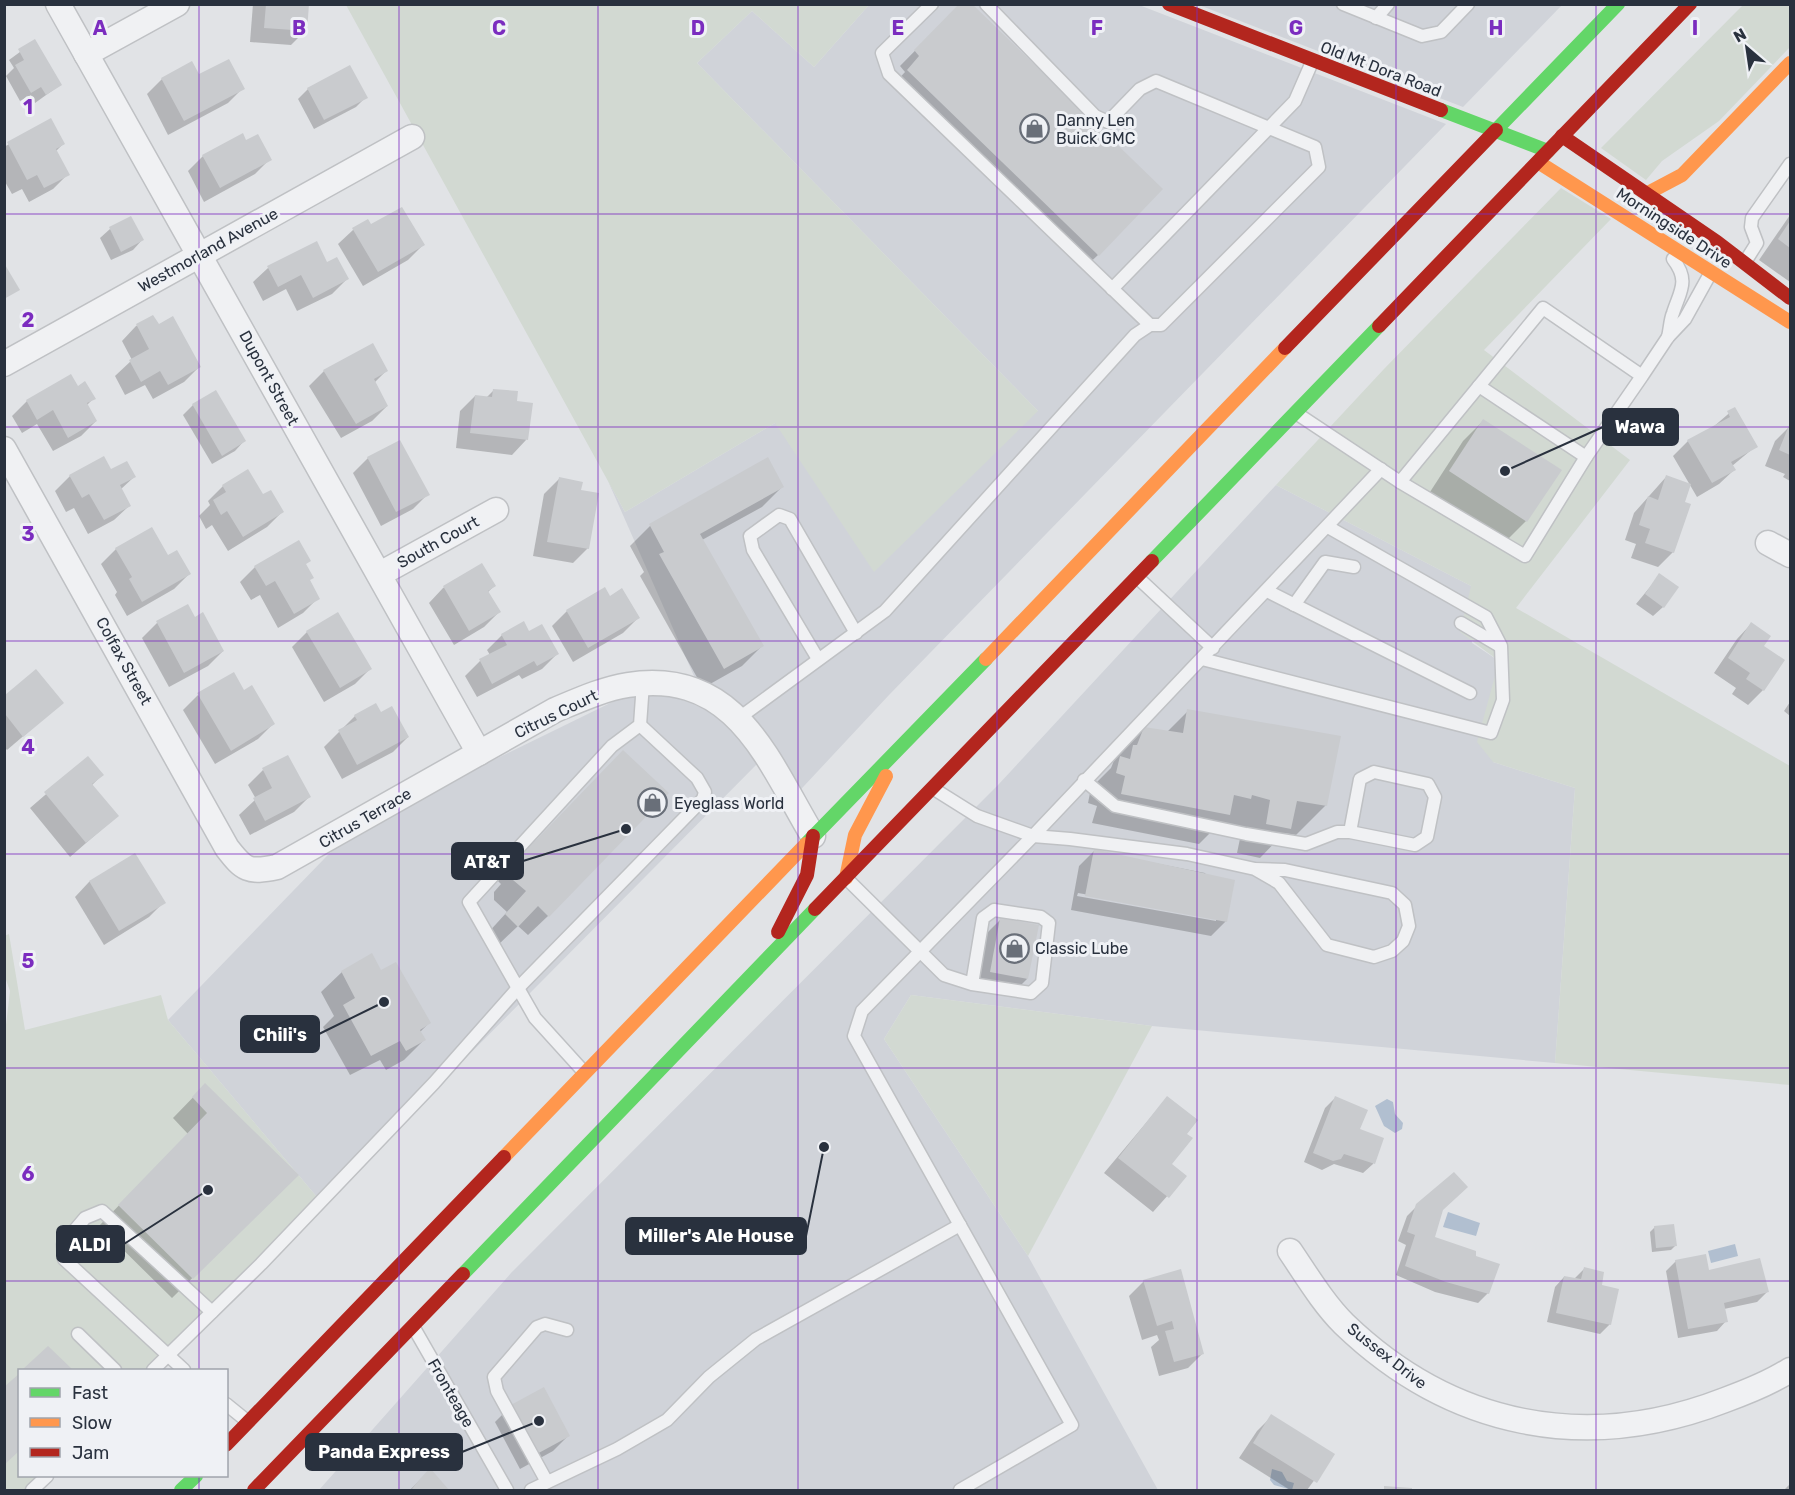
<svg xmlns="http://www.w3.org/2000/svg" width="1795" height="1495" font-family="Rubik,sans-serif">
<rect width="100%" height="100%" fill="#e1e3e6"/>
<!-- built -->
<g fill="#d0d3d9">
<path d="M869,5H1139L1446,124L889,695L790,801L760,761L322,1203L168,1020L354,828L641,688L705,701L608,481L625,512L775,423L1038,411L697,63L752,11L814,67Z"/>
<path d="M1199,5H1562L1463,107Z"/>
<path d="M1276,485L1471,586L1472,643L1499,661L1493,762L1575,788L1555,1063L1152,1026L911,995L884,1039L1028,1256L1158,1490H319L511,1273L998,785Z"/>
</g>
<!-- green -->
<g fill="#d2d9d2">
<path d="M346,5H869L814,67L752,11L697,63L1038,411L874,572L775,423L625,512Z"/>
<path d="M1743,5H1790V47L1719,121L1662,161L1646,180L1601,148Z"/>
<path d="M1561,188L1611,219L1484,350L1630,460L1516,608L1790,766V1085L1555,1063L1575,788L1493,762L1477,742L1499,661L1460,632L1471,586L1276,485L1384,369Z"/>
<path d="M9,934L25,1030L161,995L168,1020L322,1203L149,1370H20V1476H41L26,1490H4V1042L10,991L5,977L4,936Z"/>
<path d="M911,995L1152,1026L1028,1256L884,1039Z"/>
</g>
<!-- water -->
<g fill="#b1bfd0">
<path d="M1387,1099L1393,1102L1395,1114L1403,1123L1402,1129L1395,1133L1384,1126L1375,1106Z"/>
<path d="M1448,1212L1480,1223L1476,1236L1443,1227Z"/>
<path d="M1735,1244L1738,1256L1711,1263L1708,1251Z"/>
<path d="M1272,1469L1282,1472L1287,1481L1294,1483L1292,1490L1274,1485L1270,1480Z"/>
</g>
<!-- shadow -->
<g fill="#0003" fill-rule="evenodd">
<path d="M253,4H308L306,30L291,45L250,42Z"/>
<path d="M961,4L1098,255L1083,269L893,85L905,72L900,66Z"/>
<path d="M35,41L60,85L35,103L31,95L20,101L6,76L14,68L9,60Z"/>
<path d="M198,77L243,88L228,103L168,135L147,94L162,79Z"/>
<path d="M308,89L366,97L356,107L314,129L298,99Z"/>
<path d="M51,120L63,144L56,151L68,174L53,189L29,202L22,189L12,194L4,180V147Z"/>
<path d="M246,142L270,159L255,174L204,202L188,171L203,156Z"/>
<path d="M1790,215V282L1759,260Z"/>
<path d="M371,226L423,245L408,260L363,286L338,244L353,230Z"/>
<path d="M110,229L142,240L133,250L111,260L100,238Z"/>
<path d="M327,264L347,279L332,294L297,311L286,289L263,301L253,282L268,268Z"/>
<path d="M153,317L158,326L199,367L184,382L153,399L145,385L125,395L115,376L132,360L122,341L136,326Z"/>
<path d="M324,371H386L374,383L387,406L372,421L341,438L309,386Z"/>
<path d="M77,388L94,398L86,406L96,421L81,436L53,451L37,424L22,433L12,416L27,401Z"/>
<path d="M494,390L515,402L526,440L512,455L456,448L460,411L475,396L486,398Z"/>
<path d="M215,392L244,441L235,451L212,464L183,415L193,405Z"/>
<path d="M1734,409L1756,446L1732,466L1734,470L1719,484L1697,497L1673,456L1688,441L1712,428Z"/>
<path d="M1483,421L1560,470L1526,521L1506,541L1430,492L1463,441Z"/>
<path d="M1790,426V481L1783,477L1785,474L1765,466L1775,441Z"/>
<path d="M368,458L428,494L413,509L381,526L353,473Z"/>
<path d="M767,459L782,487L762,507L702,540L762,646L742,666L703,688L640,576L644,572L630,546L650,526Z"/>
<path d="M111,471L134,477L120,490L129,506L114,520L88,534L74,508L66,512L55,491L70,476Z"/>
<path d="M1666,477L1673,552L1658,567L1631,558L1636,544L1625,540L1634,513Z"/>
<path d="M559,479L580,491L588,548L573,563L533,556L544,494Z"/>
<path d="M223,486L263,497L282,512L267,527L228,551L212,525L206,529L199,516L210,505L208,501Z"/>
<path d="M116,549L167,557L189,574L174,589L127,616L115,595L117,592L101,564Z"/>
<path d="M305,565L309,581L318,598L303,613L278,628L260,595L251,600L240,582L255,567Z"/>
<path d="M481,565L494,586L487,593L499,612L484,627L454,645L429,603L443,588Z"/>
<path d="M1660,575L1663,607L1653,616L1636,604Z"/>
<path d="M609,598L638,618L623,633L573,662L552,626L567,611Z"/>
<path d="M194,619L223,651L208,666L169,687L142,638L157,623Z"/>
<path d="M1751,624L1762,647L1763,690L1748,705L1732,694L1736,688L1714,673L1737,639Z"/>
<path d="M307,632L370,669L355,684L324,702L292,647Z"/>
<path d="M529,633L557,654L542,669L522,679L519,675L477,697L465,676L480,661L490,655L487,650L502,635Z"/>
<path d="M36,671L62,703L7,750L4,747V697Z"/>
<path d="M198,695L273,724L258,739L215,764L183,710Z"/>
<path d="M1790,702V716L1784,711Z"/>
<path d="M1188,711L1326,805L1296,835L1284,833L1260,858L1237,853L1242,829L1216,827L1199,844L1092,823L1097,806L1088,803L1091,788L1111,768L1115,758L1145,728L1167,732Z"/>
<path d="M380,714L408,737L393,752L342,779L324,747L355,716Z"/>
<path d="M88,758L102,775L91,786L117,816L70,857L30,808Z"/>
<path d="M263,770L309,797L294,812L250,835L239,815L256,799L248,785Z"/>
<path d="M603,772L548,916L528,935L518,926L497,946L486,935L507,912L494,900V892L501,884L498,881Z"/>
<path d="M1094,851L1205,873L1226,921L1211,936L1071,910L1079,866ZM1078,893L1216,918V921L1077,896Z"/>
<path d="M135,855L164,902L149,917L104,945L75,897L89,882Z"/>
<path d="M1000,920L1027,979L1012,994L976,986L985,935Z"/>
<path d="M371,955L380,972L429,1023L420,1032L424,1040L404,1060L386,1070L380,1060L350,1075L323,1027L334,1016L321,992L342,972Z"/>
<path d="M205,1085L297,1175L172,1298L99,1226L188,1134L173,1118Z"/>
<path d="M1167,1098L1185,1134L1170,1164L1185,1176L1153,1212L1104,1173Z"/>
<path d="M1335,1098L1358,1130L1382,1139L1373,1164L1363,1173L1334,1164L1322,1170L1304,1162L1325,1108Z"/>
<path d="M1417,1206L1441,1210L1434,1238L1488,1293L1478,1303L1435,1292L1396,1275L1406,1245L1398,1241L1407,1216Z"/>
<path d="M1655,1227L1675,1246L1671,1250L1652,1252L1650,1232Z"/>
<path d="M1676,1261L1707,1272L1767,1292L1757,1302L1724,1309L1726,1321L1717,1331L1678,1338L1666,1271Z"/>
<path d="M1584,1269L1600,1286L1610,1324L1600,1334L1547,1322L1555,1287L1564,1277L1574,1279Z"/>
<path d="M1144,1281L1203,1353L1188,1368L1159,1376L1151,1347L1159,1340L1157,1335L1142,1340L1129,1296Z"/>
<path d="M48,1348L71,1370H24Z"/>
<path d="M510,1407L568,1436L553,1451L520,1469L495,1422Z"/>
<path d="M1272,1416L1333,1455L1307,1490H1290L1239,1458L1257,1431Z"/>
<path d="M430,1470L447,1490H410Z"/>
<path d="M1790,1484V1490H1785V1489Z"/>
</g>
<!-- building -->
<g fill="#c9cbce">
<path d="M266,4H309L307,31L264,28Z"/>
<path d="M959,4H972L1163,189L1099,256L907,70L919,56L914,50Z"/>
<path d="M35,39L62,85L46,95L41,87L31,93L15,65L24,60L18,49Z"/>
<path d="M229,59L245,89L184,121L161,78L192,61L199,74Z"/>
<path d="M350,65L368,98L324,120L307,88Z"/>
<path d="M51,118L65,144L56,149L70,175L44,188L37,175L27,180L7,142Z"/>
<path d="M243,133L246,140L258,134L272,160L220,188L202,155Z"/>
<path d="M402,207L425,245L378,272L352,228L368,219L371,224Z"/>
<path d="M131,216L144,240L121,252L109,227Z"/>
<path d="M1790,221V248L1778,239Z"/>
<path d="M317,241L327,262L337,257L349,279L313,298L301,275L278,287L267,266Z"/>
<path d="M4,263L20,290L4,299Z"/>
<path d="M153,315L159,324L173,316L201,367L168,385L160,371L141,382L129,360L149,349L136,324Z"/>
<path d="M373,343L388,371L374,379L388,406L356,424L323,370Z"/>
<path d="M71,374L78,386L85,381L96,399L87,403L97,421L68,438L53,410L37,420L26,400Z"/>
<path d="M493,389L518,391L517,401L533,403L528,440L470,433L475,395L492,397Z"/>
<path d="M216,390L246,441L222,456L192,404Z"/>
<path d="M1735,407L1758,447L1731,462L1736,470L1712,483L1687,440L1730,417L1727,411Z"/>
<path d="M1483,419L1562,470L1527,522L1449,471Z"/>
<path d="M1790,423V455L1779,450Z"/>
<path d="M400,440L430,495L396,512L367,457Z"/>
<path d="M104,456L111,469L127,461L136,477L120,485L131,506L104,520L89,494L82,498L69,475Z"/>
<path d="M768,457L784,487L700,534L764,646L724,669L659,554L664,552L649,524Z"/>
<path d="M248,469L263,494L271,490L284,512L243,537L227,511L221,515L213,500L226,492L222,485Z"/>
<path d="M1666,475L1691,484L1685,502L1691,504L1674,553L1645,543L1650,529L1639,525L1648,496L1658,500Z"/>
<path d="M559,477L583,482L581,490L599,493L589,549L547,542Z"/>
<path d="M152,527L168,555L177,550L191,574L142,602L129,579L132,577L115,548Z"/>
<path d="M299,540L311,561L306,564L314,578L310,580L320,599L294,614L275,581L266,586L254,566Z"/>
<path d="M482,563L496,586L488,591L501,612L469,631L443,586Z"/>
<path d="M1659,573L1679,587L1664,608L1645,594Z"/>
<path d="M605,587L610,596L622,588L640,618L588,648L566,610Z"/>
<path d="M188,604L195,617L203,612L224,651L184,673L156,621Z"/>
<path d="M338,612L372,669L340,688L306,631Z"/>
<path d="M524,621L529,631L542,624L559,654L537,666L534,661L492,684L479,659L507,645L501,634Z"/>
<path d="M1751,622L1771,636L1764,646L1785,660L1764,691L1746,679L1750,673L1728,658Z"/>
<path d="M36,669L64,703L23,737L5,714V695Z"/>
<path d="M234,672L244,690L252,685L275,724L231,751L197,693Z"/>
<path d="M376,703L381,712L392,706L409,737L357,765L338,730L357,720L354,715Z"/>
<path d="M1187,709L1341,736L1327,806L1297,801L1291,829L1266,824L1270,800L1252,795L1251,799L1234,795L1230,815L1121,794L1125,776L1116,773L1120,756L1130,759L1133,745H1137L1144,727L1183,733Z"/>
<path d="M623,750L669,793L549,917L538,906L518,927L505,914L526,891L513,880V870L520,863L516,861Z"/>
<path d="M288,755L311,797L265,821L253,798L272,788L262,768Z"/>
<path d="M88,756L104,775L92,784L119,816L86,843L44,792Z"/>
<path d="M1094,849L1235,880L1227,922L1085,896Z"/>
<path d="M135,853L166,903L119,931L89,881Z"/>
<path d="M1000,918L1039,925L1028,979L990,972Z"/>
<path d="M372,953L381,970L396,962L431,1023L420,1030L426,1040L406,1051L400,1041L371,1056L343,1005L355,998L341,971Z"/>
<path d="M205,1083L299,1175L193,1279L118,1205L207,1113L192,1097Z"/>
<path d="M1167,1096L1198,1120L1187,1134L1193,1138L1172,1164L1187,1176L1169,1198L1118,1158Z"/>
<path d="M1335,1096L1368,1110L1360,1129L1384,1138L1375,1164L1344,1154L1341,1159L1333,1161L1313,1153Z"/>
<path d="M1454,1172L1468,1187L1443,1210L1435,1237L1476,1251V1256L1500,1264L1489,1294L1446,1282L1405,1266L1415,1235L1407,1232L1416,1204Z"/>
<path d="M1674,1224L1677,1246L1656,1248L1654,1226Z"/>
<path d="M1706,1254L1709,1270L1760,1258L1769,1292L1724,1303L1728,1322L1688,1329L1675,1260Z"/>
<path d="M1584,1267L1604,1272L1602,1285L1619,1289L1611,1325L1556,1313L1564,1276L1581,1279Z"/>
<path d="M1181,1269L1204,1354L1174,1362L1165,1331L1174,1329L1172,1321L1157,1326L1143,1280Z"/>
<path d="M48,1346L73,1370H22Z"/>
<path d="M20,1373V1450L4,1465V1387Z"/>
<path d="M544,1387L570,1436L535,1455L509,1406Z"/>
<path d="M1271,1414L1335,1454L1317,1483L1253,1443Z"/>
<path d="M430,1468L449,1490H411L419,1480Z"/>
<path d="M1384,1486L1412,1488V1490H1384Z"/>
</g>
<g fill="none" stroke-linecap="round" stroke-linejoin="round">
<defs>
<g id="lane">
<path d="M932,4L882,53L889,74L1150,325"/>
<path d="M1343,4L1422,36L1441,32L1468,4"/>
<path d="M1376,18L1388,4"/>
<path d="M1745,262L1757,243L1751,227L1752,218L1790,164"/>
<path d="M1112,289L1295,101L1312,62"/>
<path d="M1668,337C1670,329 1670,320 1673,313C1680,291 1690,281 1673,259"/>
<path d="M1642,376L1586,457L1479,386L1543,308L1642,376L1668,337L1685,319L1710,274"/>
<path d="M1296,413L1400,482L1479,386"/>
<path d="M1400,482L1525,556L1586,457"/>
<path d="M1137,577L1213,648"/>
<path d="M1267,591L1470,693"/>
<path d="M1294,605L1325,562L1354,567"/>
<path d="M1461,623L1500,646"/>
<path d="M818,659L753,550L750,536L779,515L790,519L856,633"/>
<path d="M1202,659L1491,733L1503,700L1501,646L1486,617L1328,527"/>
<path d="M739,718L885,611L1135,335L1150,325H1161L1319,167L1315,147L1156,81L1140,89L1108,122L1095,116L986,4"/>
<path d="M1084,780L1115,806L1246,834L1306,844L1337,832H1350L1415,845L1427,837L1435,797L1428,784L1374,772L1360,779L1350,832"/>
<path d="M934,789L977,816L1033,836L1070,839L1187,854L1255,869L1279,883L1327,945L1374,957L1392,951L1403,941L1409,926L1405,905L1392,893L1285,870L1255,869"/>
<path d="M847,879L944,975L972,984L1031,993L1042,983L1049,923L1041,917L994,910L983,918L972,984"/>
<path d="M584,1072L535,1018L469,902L612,746L640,725L643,683"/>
<path d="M414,1328L507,1490"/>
<path d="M78,1334L115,1370"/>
<path d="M153,1370L261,1264L434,1083L518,988L703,799L705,792L697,778L640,725"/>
<path d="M184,1370L64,1259L63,1244L85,1218L102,1211L212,1312"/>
<path d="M226,1404L247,1421"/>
<path d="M547,1482L497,1391L494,1377L537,1327L545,1324L567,1330"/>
<path d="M32,1490L47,1476"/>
<path d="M531,1490L617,1449L667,1420L709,1377L756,1339L960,1225"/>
<path d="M960,1490L1072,1425L854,1036L862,1011L1033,836L1381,469"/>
</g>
<g id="street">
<path d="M58,4L479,753"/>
<path d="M86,54L177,4"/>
<path d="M4,364L412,137"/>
<path d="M4,449L227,848C244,870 248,873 277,867L555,710C579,700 603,689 628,685C736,668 768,761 813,836"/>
<path d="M1768,543L1790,555"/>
<path d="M380,574L496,510"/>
<path d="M1290,1251C1307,1276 1323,1303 1344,1324C1451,1427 1586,1454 1725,1400C1747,1392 1770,1383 1790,1370"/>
</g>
</defs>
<!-- lane casing -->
<use href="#lane" stroke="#bfc1c4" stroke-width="15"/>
<!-- street casing -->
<use href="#street" stroke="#bfc1c4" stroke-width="27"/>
<!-- lane -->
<use href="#lane" stroke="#f0f1f3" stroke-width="12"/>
<!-- street -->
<use href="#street" stroke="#f0f1f3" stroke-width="24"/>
<!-- fast -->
<g stroke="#63d668" stroke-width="14">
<path d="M1441,110L1548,151"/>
<path d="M1496,130L1618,4"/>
<path d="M1152,561L1379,326"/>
<path d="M806,844L986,659"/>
<path d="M463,1274L815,909"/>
<path d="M181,1490L196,1476"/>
</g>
<!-- slow -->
<g stroke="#ff974d" stroke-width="14">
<path d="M1538,162L1790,322"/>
<path d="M1648,193L1682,175L1790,63"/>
<path d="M986,659L1285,348"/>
<path d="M846,878L855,835L886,776"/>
<path d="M504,1157L806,844"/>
</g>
<!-- jam -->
<g stroke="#b3261e" stroke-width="14">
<path d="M1169,4L1441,110"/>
<path d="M1562,136L1717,242L1790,298"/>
<path d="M1379,326L1690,4"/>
<path d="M1285,348L1496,130"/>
<path d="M815,909L1152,561"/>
<path d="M778,932L807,875L813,836"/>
<path d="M226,1445L504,1157"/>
<path d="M254,1490L463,1274"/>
</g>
</g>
<!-- grid -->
<path fill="none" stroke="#7b2cbf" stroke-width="1.5" stroke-opacity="0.55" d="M199,4V1370M399,4V1490M598,4V1490M798,4V1490M997,4V1490M1197,4V1490M1396,4V1490M1596,4V1490M4,214H1790M4,427H1790M4,641H1790M4,854H1790M4,1068H1790M4,1281H1790M199,1476V1490"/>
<!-- icons -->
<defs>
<symbol id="shop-ring" viewBox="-11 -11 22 22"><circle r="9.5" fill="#eff1f5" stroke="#696f79" stroke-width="1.5"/><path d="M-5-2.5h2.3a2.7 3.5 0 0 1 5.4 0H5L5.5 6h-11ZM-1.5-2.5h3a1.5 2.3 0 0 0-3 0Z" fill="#696f79"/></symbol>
</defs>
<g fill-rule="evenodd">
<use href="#shop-ring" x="1018" y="112" width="33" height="33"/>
<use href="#shop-ring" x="636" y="786" width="33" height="33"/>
<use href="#shop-ring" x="998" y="932" width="33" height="33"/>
</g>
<g text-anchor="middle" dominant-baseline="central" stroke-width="6" stroke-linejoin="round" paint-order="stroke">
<!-- street labels -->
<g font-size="16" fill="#29313e" stroke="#eff1f5">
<text transform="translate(1381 69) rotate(21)">Old Mt Dora Road</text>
<text transform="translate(1674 228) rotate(33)">Morningside Drive</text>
<text transform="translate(208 250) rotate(-29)">Westmorland Avenue</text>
<text transform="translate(269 378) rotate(61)">Dupont Street</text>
<text transform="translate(438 542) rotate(-29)">South Court</text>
<text transform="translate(124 661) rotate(61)">Colfax Street</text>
<text transform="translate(556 714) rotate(-26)">Citrus Court</text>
<text transform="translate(365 818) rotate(-30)">Citrus Terrace</text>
<text transform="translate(1387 1356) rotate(38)">Sussex Drive</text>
<text transform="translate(451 1393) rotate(60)">Fronteage</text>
</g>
<!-- poi labels -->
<g font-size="16" fill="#29313e" stroke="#eff1f5" text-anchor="start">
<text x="1056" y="120">Danny Len<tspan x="1056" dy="18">Buick GMC</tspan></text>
<text x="674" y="803">Eyeglass World</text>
<text x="1035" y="948">Classic Lube</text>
</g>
</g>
<g font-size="20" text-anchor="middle" font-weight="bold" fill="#7b2cbf" stroke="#eff1f5" stroke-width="6" stroke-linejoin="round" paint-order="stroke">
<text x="100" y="35">A</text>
<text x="299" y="35">B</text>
<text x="499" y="35">C</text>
<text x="698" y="35">D</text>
<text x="898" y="35">E</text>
<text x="1097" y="35">F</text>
<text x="1296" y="35">G</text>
<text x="1496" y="35">H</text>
<text x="1695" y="35">I</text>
<text x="28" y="114">1</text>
<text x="28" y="327">2</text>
<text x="28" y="541">3</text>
<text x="28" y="754">4</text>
<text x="28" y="968">5</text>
<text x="28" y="1181">6</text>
</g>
<!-- callouts -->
<path fill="none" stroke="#29313e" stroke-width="2" d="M1505 471L1603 427M626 829L523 861M384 1002L319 1034M824 1147L806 1236M208 1190L124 1244M539 1421L462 1452"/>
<g fill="#29313e" stroke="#eff1f5" stroke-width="2">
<circle cx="1505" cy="471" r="6"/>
<circle cx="626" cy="829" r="6"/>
<circle cx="384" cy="1002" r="6"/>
<circle cx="824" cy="1147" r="6"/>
<circle cx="208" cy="1190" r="6"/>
<circle cx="539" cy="1421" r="6"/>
</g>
<g fill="#29313e" stroke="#29313e" stroke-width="2">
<rect x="1603" y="409" width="75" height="36" rx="6"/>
<rect x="452" y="843" width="71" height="36" rx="6"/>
<rect x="241" y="1016" width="78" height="36" rx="6"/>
<rect x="626" y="1218" width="180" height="36" rx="6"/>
<rect x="57" y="1226" width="67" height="36" rx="6"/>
<rect x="306" y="1434" width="156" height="36" rx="6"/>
</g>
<g font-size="18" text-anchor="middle" font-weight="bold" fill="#fff">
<text x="1640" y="433">Wawa</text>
<text x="487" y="868">AT&amp;T</text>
<text x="280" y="1041">Chili's</text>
<text x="716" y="1242">Miller's Ale House</text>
<text x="90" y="1251">ALDI</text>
<text x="384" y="1458">Panda Express</text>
</g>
<!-- border -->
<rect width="1795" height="1495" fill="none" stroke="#29313e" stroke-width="12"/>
<!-- legend -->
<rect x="18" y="1369" width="210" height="108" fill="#eff1f5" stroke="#a0a4ac" stroke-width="1.5"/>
<rect x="30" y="1388" width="30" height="9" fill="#63d668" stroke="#a0a4ac" stroke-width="1.5"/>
<text x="72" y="1399" font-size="18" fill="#29313e">Fast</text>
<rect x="30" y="1418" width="30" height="9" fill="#ff974d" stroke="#a0a4ac" stroke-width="1.5"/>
<text x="72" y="1429" font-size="18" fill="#29313e">Slow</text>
<rect x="30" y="1448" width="30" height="9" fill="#b3261e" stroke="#a0a4ac" stroke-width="1.5"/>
<text x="72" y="1459" font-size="18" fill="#29313e">Jam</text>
<!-- north arrow -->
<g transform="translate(1747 48) rotate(331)" stroke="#eff1f5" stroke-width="4.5" paint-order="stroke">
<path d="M0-4.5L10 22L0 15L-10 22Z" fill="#29313e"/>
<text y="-9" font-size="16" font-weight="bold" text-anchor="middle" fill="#29313e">N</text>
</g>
</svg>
